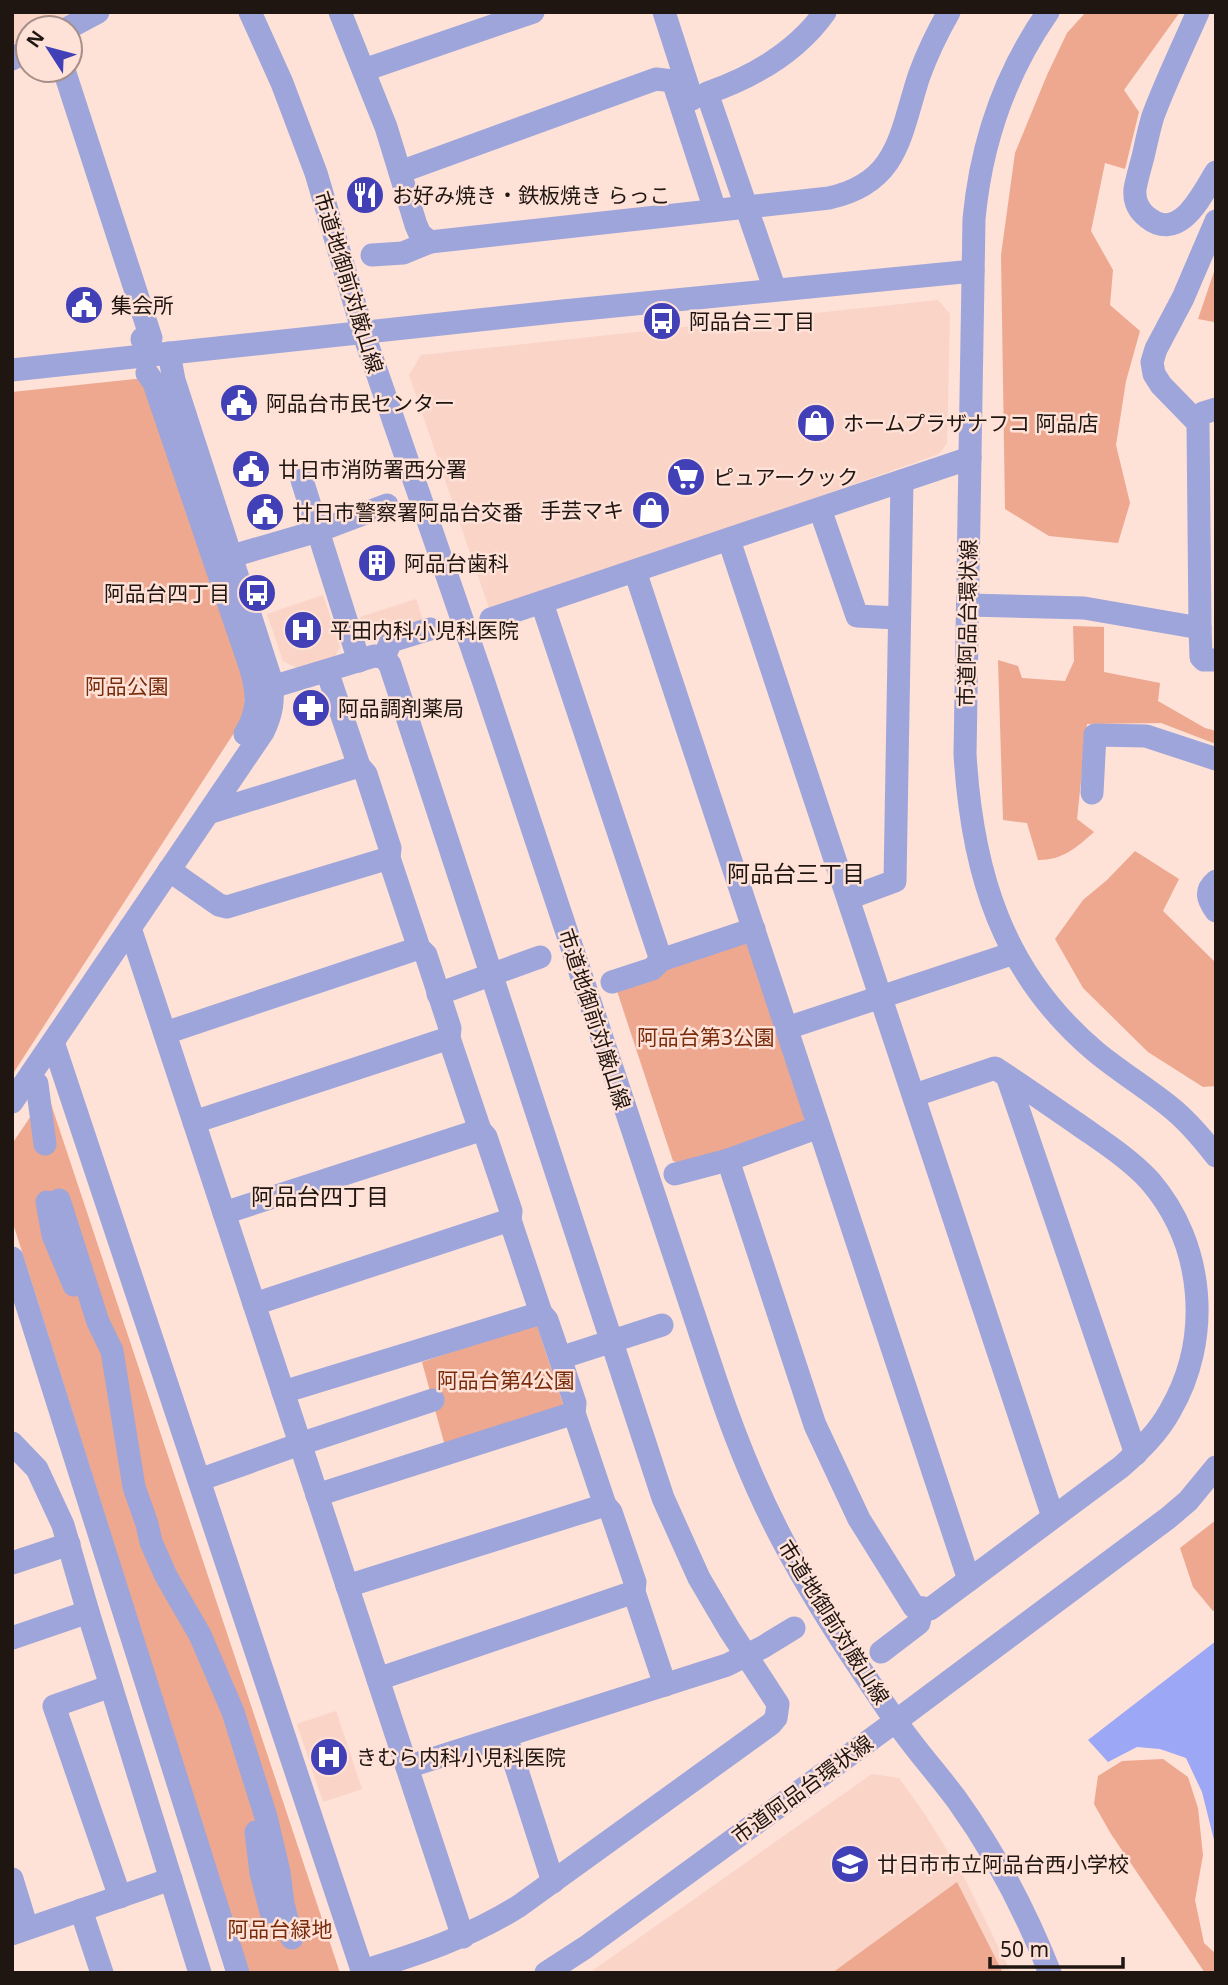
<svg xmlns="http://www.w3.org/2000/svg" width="1228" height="1985" font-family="'Noto Sans','Noto Sans JP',sans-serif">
<rect width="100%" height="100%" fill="#fee1d7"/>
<!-- built -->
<g fill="#f9d4c7">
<path d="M12,12H71L43,28H28V36L12,45Z"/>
<path d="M938,300L950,314L947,443L939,454L597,575L489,608L409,375L421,355Z"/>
<path d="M323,595L340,647L334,658L298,669L283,661L267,614Z"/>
<path d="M416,599L424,623L422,625L375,640L365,635L360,617Z"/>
<path d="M336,1711L362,1789L323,1802L297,1724Z"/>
<path d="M872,1774L899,1778L926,1816L966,1881L1011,1973H589Z"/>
</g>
<!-- green -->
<g fill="#eda88f">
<path d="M1086,12H1180L1124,90L1139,112L1125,169L1105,163L1091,231L1113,270L1110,305L1140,331L1126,381L1116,445L1130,503L1118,543L1049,536L1005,509L1001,255L1015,153L1047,75L1067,33Z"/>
<path d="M1216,266V320L1214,322L1198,319Z"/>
<path d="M145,378L246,682L243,719L12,1075V392Z"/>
<path d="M1073,626L1104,627V672L1160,683L1158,701L1205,728L1216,731V744L1161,723L1087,724L1077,819L1094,832C1076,848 1063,860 1038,860L1027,823L1003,820L998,660L1018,666L1022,678L1065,681L1074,661Z"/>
<path d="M1135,851L1179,879L1163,911L1216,963V1086L1203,1087L1148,1052L1083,988L1055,939L1083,900L1107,880Z"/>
<path d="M742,941L749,944L806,1117L802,1124L683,1164L673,1161L616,988Z"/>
<path d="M47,1092L340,1973H249L12,1220V1144Z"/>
<path d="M536,1323L564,1407L445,1446L422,1362Z"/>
<path d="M1216,1520V1610L1213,1611L1193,1587L1180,1548Z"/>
<path d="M1163,1759L1188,1777L1198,1808L1203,1855L1195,1900L1204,1943L1216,1954V1973H1205L1111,1834L1094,1804L1098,1776L1122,1761Z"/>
<path d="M957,1882L1003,1973H832Z"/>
</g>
<!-- water -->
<path fill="#9ca7f6" d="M1216,1641V1879L1214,1840L1202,1792L1186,1758L1160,1749L1137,1747L1108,1762L1088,1740Z"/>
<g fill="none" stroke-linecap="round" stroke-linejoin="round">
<!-- minor -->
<g stroke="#9da5db" stroke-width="23">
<path d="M250,12L282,83L316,173L363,332L483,680L715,1378C735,1438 759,1498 790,1554C821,1611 858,1666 895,1720C914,1748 937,1773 957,1800C995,1853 1026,1912 1050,1973"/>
<path d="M340,12L386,127L416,225L420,234L430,242L829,198C899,183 900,134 919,76C927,54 937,33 949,12"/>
<path d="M664,12L692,99"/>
<path d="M1048,12C1004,75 981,144 974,219L965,754C972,872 1002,973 1096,1052C1119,1071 1145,1087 1169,1106C1187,1120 1202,1138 1216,1156"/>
<path d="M1198,12C1183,46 1166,81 1153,116C1149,129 1146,144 1143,157C1140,168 1137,178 1135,189C1134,200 1138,210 1147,217C1180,244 1202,194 1216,172"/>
<path d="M68,28L98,12"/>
<path d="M12,59L28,50"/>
<path d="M64,70L151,338L142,339"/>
<path d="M364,70L533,12"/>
<path d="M400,172L656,79L673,81L715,210"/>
<path d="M372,255L403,253L430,242"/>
<path d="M775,290L707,93C753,77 796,53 825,12"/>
<path d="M12,370L563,311L973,271"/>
<path d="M147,373L154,383L251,669C258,693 259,712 245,734"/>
<path d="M1195,419L1203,413L1216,409"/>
<path d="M820,509L857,616L898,618"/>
<path d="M729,540L1053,1517"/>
<path d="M232,556L318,531L302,480"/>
<path d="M635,571L969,1580"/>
<path d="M542,603L661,960L754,929"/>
<path d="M968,605L1084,608L1200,628L1198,423L1161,385L1154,374L1152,362L1156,349L1183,298L1216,221"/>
<path d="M491,619L970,458"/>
<path d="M1200,628L1201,657L1204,660H1216"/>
<path d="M384,657L391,641L430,629"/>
<path d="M359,661L318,531L387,505"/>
<path d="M327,671L359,766L366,774L390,848L389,858L419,948L426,955L450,1028L449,1038L480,1130L486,1137L511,1211L510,1220L541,1313L547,1320L560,1358L575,1403L574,1413L605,1505L611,1512L635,1582L634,1592L665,1685"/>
<path d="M272,687L374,656L384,657L390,665L663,1498L699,1578L729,1629L778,1704L776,1718L771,1724L519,1906C470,1937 418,1954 363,1971"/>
<path d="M1092,793L1095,735L1146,736L1216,759"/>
<path d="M208,813L359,766"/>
<path d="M169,870L219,905L227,907L389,858"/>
<path d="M1216,881C1204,891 1208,900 1216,911"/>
<path d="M849,898L895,881L902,481"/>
<path d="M130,928L463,1937"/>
<path d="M612,982L652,969L661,960"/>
<path d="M438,994L540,957"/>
<path d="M787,1028L1014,953"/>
<path d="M165,1033L419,948"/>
<path d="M53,1042L363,1973"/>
<path d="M1007,1076L1136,1454"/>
<path d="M37,1084L45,1144"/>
<path d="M12,1102L263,732C272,714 274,700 271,680L174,380L169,353"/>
<path d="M194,1122L449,1038"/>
<path d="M728,1160L815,1425L859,1519L914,1607L930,1609L1121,1467C1140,1450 1158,1433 1170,1411C1212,1339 1205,1245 1150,1181C1130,1159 1103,1142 1079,1125C1051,1106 1023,1086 995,1068L915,1095"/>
<path d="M675,1174L728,1160L819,1127"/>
<path d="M59,1200L98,1322L112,1351L134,1487L147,1524L151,1542L166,1576L200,1635L233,1712L266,1817L279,1872L283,1904L292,1938"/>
<path d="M47,1202L53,1235L74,1285"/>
<path d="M224,1213L480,1130"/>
<path d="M12,1258L238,1973"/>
<path d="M254,1304L510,1220"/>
<path d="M560,1358L662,1325"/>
<path d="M283,1392L541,1313"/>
<path d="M12,1443L37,1469L63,1525L88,1612L200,1973"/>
<path d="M199,1480L300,1444L433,1400"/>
<path d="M317,1495L574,1413"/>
<path d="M12,1563L69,1544"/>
<path d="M347,1586L605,1505"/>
<path d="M12,1638L88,1612"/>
<path d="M881,1652L919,1623L922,1608"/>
<path d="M378,1679L634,1592"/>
<path d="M111,1686L54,1706L120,1897"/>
<path d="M506,1736L553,1882"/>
<path d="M407,1767L727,1665L763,1647L794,1628"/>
<path d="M256,1832L261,1873L271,1912"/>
<path d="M12,1879L27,1928"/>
<path d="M81,1910L102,1973"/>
<path d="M12,1934L171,1879"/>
<path d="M546,1973L586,1947L896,1721L1168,1518L1188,1501L1216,1467"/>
</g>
</g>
<!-- icons -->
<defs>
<symbol id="restaurant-disc" viewBox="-11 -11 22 22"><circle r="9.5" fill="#4240b6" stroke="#fee1d7"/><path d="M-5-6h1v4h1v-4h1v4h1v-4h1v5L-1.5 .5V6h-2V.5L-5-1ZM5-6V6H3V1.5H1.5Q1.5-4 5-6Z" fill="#fff"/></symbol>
<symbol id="civic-disc" viewBox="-11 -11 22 22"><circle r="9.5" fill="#4240b6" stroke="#fee1d7"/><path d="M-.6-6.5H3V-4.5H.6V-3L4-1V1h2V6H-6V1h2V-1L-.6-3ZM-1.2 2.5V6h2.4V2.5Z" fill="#fff"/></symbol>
<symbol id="bus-disc" viewBox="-11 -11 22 22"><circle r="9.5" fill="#4240b6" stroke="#fee1d7"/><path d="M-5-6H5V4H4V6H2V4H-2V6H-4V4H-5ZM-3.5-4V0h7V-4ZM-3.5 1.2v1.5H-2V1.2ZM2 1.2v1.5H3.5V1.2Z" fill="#fff"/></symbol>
<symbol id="shop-disc" viewBox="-11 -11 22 22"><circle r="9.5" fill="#4240b6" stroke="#fee1d7"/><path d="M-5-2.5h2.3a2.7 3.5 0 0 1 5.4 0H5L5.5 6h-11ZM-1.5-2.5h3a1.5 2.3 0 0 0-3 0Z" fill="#fff"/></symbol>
<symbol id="supermarket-disc" viewBox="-11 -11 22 22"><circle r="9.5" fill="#4240b6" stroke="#fee1d7"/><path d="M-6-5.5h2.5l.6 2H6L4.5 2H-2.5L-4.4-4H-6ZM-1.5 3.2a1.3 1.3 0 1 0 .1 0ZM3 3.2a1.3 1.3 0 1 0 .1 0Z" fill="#fff"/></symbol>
<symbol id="building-disc" viewBox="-11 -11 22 22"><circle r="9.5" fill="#4240b6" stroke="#fee1d7"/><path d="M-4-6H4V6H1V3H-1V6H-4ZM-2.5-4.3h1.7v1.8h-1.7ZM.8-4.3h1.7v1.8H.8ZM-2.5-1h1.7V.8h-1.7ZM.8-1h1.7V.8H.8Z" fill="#fff"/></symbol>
<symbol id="hospital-disc" viewBox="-11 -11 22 22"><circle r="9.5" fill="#4240b6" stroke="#fee1d7"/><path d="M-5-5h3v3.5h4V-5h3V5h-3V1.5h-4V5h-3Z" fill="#fff"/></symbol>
<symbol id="pharmacy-disc" viewBox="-11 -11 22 22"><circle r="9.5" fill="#4240b6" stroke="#fee1d7"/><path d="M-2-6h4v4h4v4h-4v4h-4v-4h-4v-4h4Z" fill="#fff"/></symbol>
<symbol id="school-disc" viewBox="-11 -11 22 22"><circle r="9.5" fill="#4240b6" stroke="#fee1d7"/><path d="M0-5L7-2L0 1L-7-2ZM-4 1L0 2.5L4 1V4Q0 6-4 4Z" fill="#fff"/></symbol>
</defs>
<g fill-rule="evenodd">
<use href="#restaurant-disc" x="343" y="173" width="44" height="44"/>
<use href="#civic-disc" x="62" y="283" width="44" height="44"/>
<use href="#bus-disc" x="640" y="299" width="44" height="44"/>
<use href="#civic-disc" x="217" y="381" width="44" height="44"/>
<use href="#shop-disc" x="794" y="401" width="44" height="44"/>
<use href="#civic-disc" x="229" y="447" width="44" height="44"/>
<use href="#supermarket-disc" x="664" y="455" width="44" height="44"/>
<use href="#shop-disc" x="629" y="488" width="44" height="44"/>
<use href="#civic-disc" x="243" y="490" width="44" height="44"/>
<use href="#building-disc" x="355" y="541" width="44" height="44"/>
<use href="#bus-disc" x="235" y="571" width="44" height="44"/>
<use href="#hospital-disc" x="281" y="608" width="44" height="44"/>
<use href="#pharmacy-disc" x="289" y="686" width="44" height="44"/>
<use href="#hospital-disc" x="307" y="1735" width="44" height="44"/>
<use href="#school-disc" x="828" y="1842" width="44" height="44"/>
</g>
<g text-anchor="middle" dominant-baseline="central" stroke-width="5" stroke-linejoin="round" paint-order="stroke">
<!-- poi labels -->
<g font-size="21" fill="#1f1511" stroke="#fee1d7" text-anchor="start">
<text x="392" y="195">お好み焼き・鉄板焼き らっこ</text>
<text x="111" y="305">集会所</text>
<text x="689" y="321">阿品台三丁目</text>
<text x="266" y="403">阿品台市民センター</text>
<text x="843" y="423">ホームプラザナフコ 阿品店</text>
<text x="278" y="469">廿日市消防署西分署</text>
<text x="713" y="477">ピュアークック</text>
<text x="624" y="510" text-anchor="end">手芸マキ</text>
<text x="292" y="512">廿日市警察署阿品台交番</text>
<text x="404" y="563">阿品台歯科</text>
<text x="230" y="593" text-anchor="end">阿品台四丁目</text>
<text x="330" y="630">平田内科小児科医院</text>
<text x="338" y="708">阿品調剤薬局</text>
<text x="356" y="1757">きむら内科小児科医院</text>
<text x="877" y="1864">廿日市市立阿品台西小学校</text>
</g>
<!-- street labels -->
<g font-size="21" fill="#1f1511" stroke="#fee1d7">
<text transform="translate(349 282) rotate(73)">市道地御前対厳山線</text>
<text transform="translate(967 623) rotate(-89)">市道阿品台環状線</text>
<text transform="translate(595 1019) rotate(72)">市道地御前対厳山線</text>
<text transform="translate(834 1622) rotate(58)">市道地御前対厳山線</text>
<text transform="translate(802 1789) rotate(-36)">市道阿品台環状線</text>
</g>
<!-- park labels -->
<g font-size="21" fill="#792c0c" stroke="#fee1d7">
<text x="127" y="686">阿品公園</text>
<text x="706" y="1037">阿品台第3公園</text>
<text x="506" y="1380">阿品台第4公園</text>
<text x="280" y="1929">阿品台緑地</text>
</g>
<!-- neighbourhood labels -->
<g font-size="23" fill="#1f1511" stroke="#fee1d7">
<text x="796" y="873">阿品台三丁目</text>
<text x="320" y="1196">阿品台四丁目</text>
</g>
</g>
<!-- border -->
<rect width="1228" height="1985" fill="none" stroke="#1f1511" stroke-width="28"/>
<!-- north arrow -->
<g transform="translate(49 49) rotate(306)"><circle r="33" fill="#fee1d7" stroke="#a58f88" stroke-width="2"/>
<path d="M0-5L12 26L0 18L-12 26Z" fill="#4240b6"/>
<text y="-10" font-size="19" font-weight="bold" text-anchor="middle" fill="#1f1511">N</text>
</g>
<!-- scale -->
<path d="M990 1957v10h133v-10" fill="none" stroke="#1f1511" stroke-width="3.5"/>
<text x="1000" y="1957" font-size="21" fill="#1f1511" stroke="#fee1d7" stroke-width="5" paint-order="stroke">50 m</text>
</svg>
